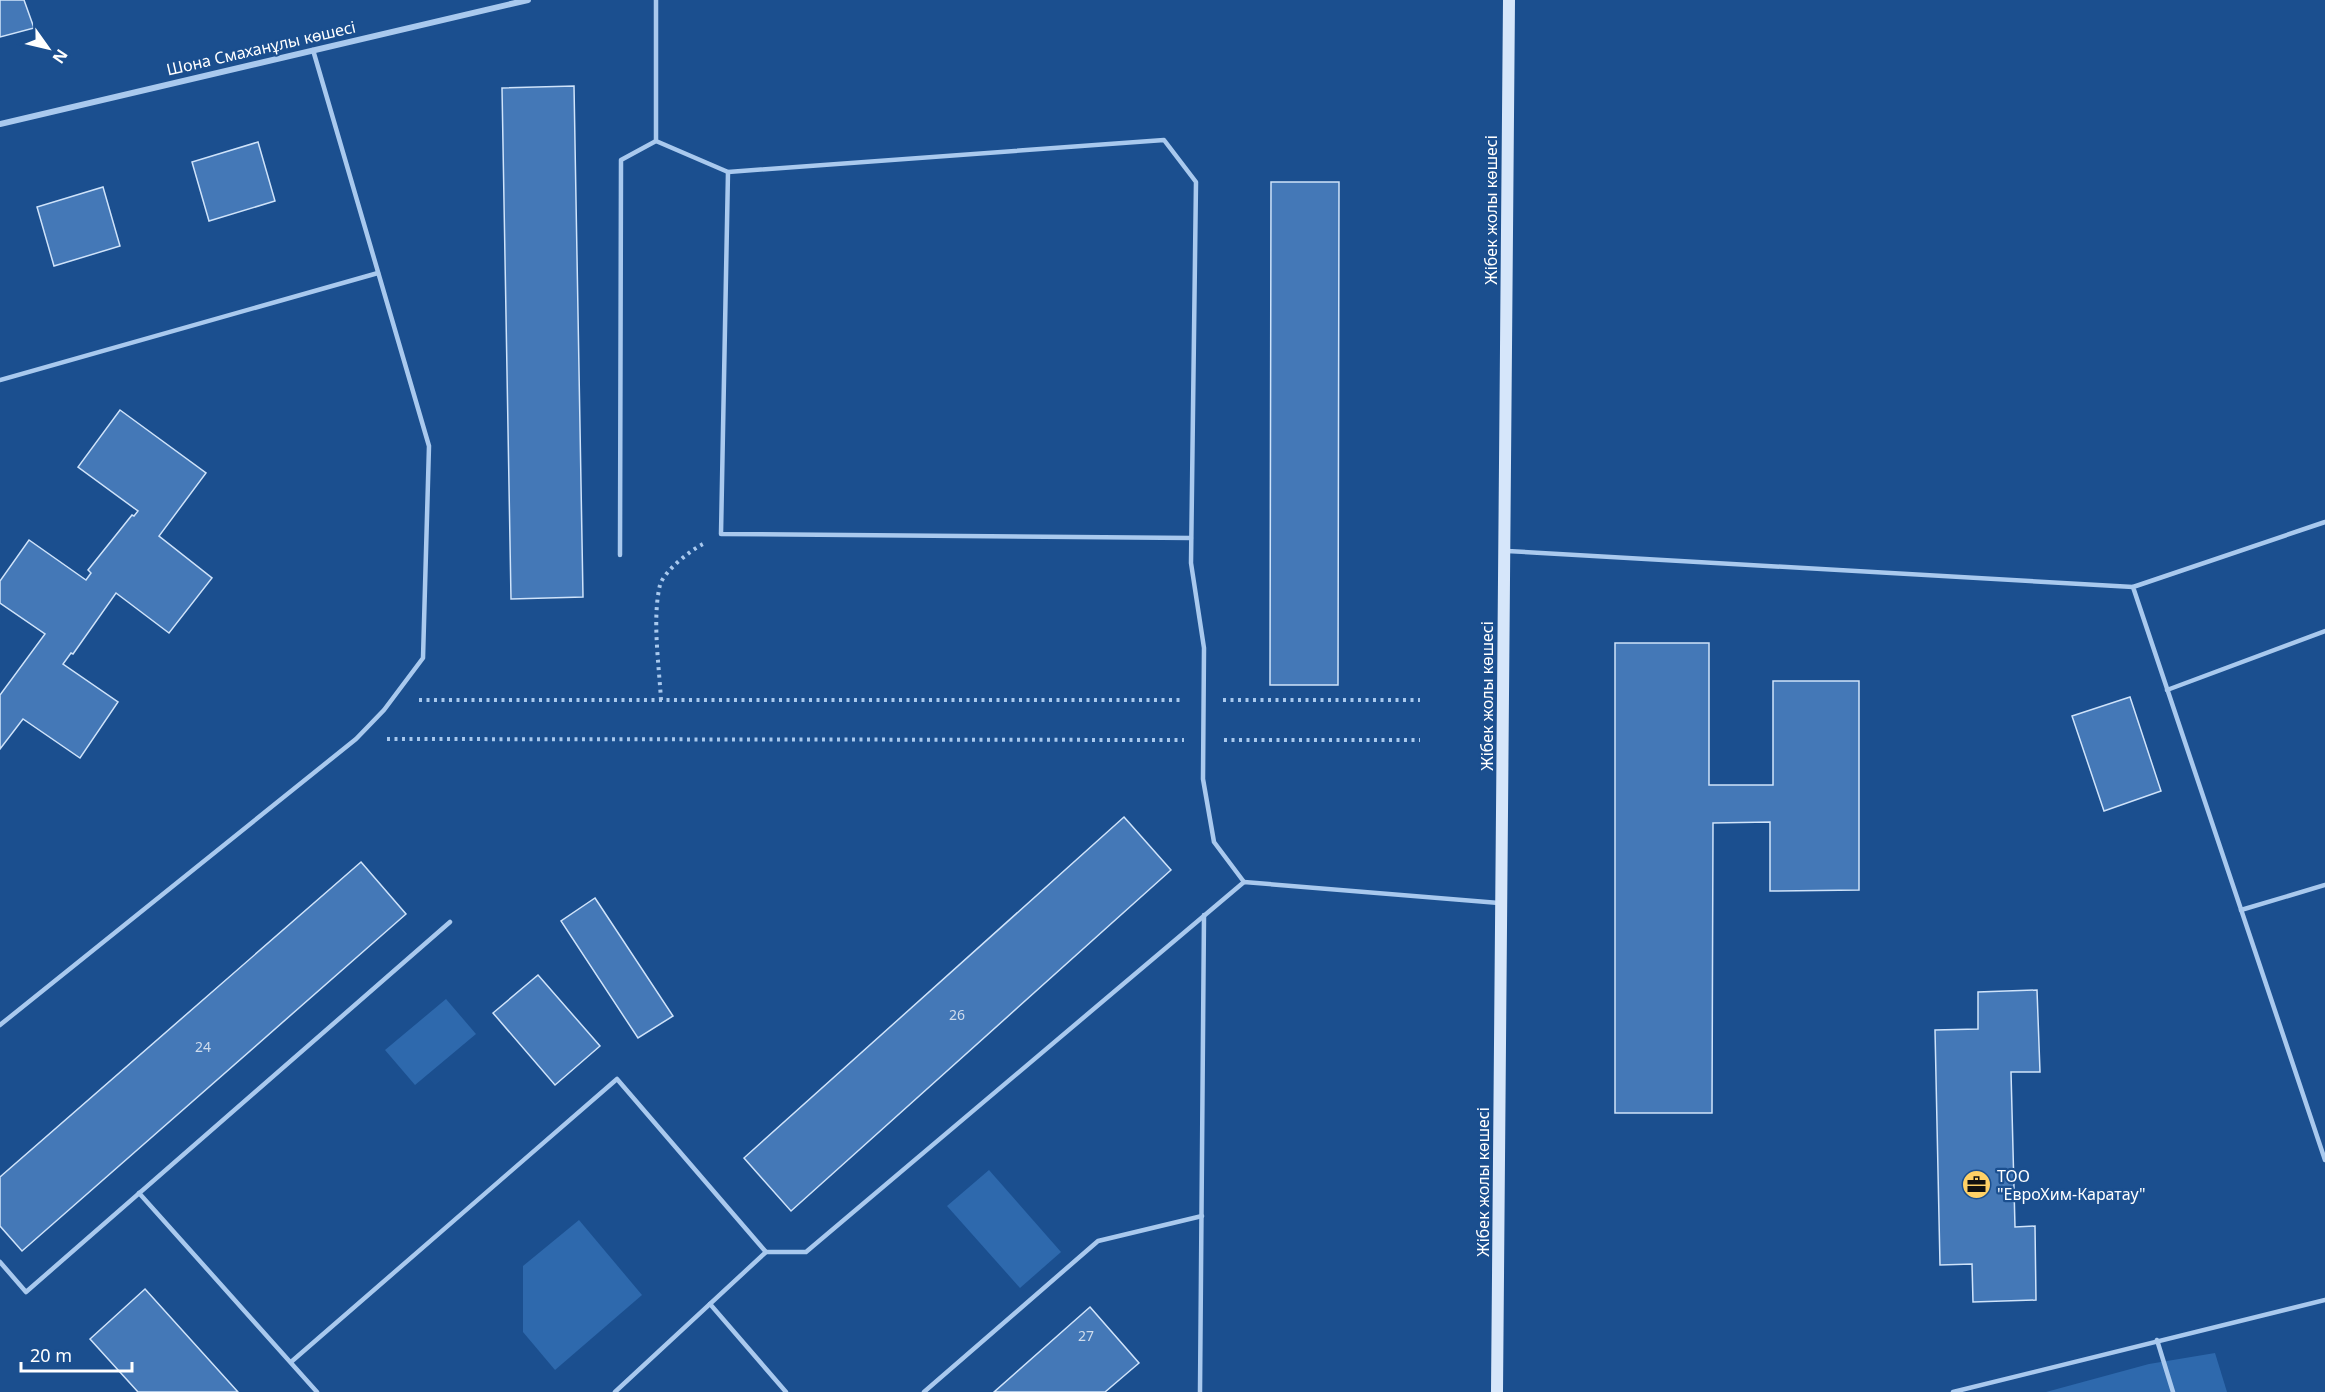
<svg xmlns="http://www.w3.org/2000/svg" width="2325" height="1392" font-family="'Noto Sans',sans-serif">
<rect width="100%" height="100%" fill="#1b4f8f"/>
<!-- green -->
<g fill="#2e69ad">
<path d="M446,999L476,1034L415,1085L385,1050Z"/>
<path d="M989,1170L1061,1252L1020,1288L947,1206Z"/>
<path d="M579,1220L642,1295L555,1370L523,1332V1266Z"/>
<path d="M2215,1353L2227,1392H2046L2149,1364Z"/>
</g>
<!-- building -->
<g fill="#4478b7" stroke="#cfe3fa" stroke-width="1.5">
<path d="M0,0H24L34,28L0,37Z"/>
<path d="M574,86L583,597L511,599L502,88Z"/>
<path d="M258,142L275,201L209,221L192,162Z"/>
<path d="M1271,182H1339L1338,685H1270Z"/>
<path d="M103,187L120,246L54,266L37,207Z"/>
<path d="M120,410L206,473L159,536L212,578L169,633L116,593L73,654L71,653L63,664L118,702L80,758L23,719L0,749V695L45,634L0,603V581L29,540L86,580L91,573L88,570L132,515L134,516L138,511L78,467Z"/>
<path d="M1615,643H1709V785H1773V681H1859V890L1770,891V822L1713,823L1712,1113H1615Z"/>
<path d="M2130,697L2161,791L2104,811L2072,716Z"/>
<path d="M1124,817L1171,870L791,1211L744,1158Z"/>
<path d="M361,862L406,914L22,1251L0,1226V1177Z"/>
<path d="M595,898L673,1016L638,1038L561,921Z"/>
<path d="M538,975L600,1046L555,1085L493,1013Z"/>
<path d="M2037,990L2040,1072H2011L2015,1227L2035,1226L2036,1300L1973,1302L1972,1264L1940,1265L1935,1030L1978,1029V992Z"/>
<path d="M145,1289L238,1392H138L90,1339Z"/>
<path d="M1090,1307L1139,1363L1105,1392H994Z"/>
</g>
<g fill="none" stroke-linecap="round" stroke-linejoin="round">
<!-- path -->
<g stroke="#a9c9ee" stroke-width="4" stroke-dasharray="3 4.5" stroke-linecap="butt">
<path d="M419,700H1183"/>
<path d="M661,700C659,665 652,618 660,585C664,571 691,550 703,544"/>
<path d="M1223,700H1420"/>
<path d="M387,739L1184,740"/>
<path d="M1224,740H1420"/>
</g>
<!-- service -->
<g stroke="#a9c9ee" stroke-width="4.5">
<path d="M656,0V141L728,172L1164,140L1196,182L1191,563L1204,648L1203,779L1214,842L1244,882"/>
<path d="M728,172L721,534L1191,538"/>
<path d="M0,380L378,273"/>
<path d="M2325,522L2133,587L2325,1160"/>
<path d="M1507,551L2133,587"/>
<path d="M620,555L621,160L656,141"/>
<path d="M2167,690L2325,631"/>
<path d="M2241,910L2325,885"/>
<path d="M0,1025L356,739L384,710L423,658L429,446L313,50"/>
<path d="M139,1193L317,1392"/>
<path d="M0,1262L26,1292L450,922"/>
<path d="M710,1304L786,1392"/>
<path d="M2157,1340L2173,1392"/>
<path d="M291,1362L617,1079L766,1252"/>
<path d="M615,1392L766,1252H806L1244,882L1499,903"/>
<path d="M924,1392L1098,1241L1202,1216"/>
<path d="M1200,1392L1204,915"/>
<path d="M1953,1392L2325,1300"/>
</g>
<!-- minor -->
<path stroke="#a9c9ee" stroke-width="6" d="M0,124L528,0"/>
<!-- secondary -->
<path stroke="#d6e6fa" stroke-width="12" d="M1497,1392L1509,0"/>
</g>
<!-- icons -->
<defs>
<symbol id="office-disc" viewBox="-11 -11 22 22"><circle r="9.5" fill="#ffd166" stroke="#1b4f8f"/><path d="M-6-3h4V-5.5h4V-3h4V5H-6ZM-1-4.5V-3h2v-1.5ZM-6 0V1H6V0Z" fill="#111"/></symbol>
</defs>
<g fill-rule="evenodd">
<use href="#office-disc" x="1960" y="1168" width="33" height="33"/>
</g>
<g text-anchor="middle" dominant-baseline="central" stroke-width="4.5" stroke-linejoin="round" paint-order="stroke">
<!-- number labels -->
<g font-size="14" fill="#d0dded">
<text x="957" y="1014">26</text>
<text x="203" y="1046">24</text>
<text x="1086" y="1335">27</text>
</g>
<!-- street labels -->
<g font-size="16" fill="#fff" stroke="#1b4f8f">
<text transform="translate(261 48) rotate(-13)">Шона Смаханұлы көшесі</text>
<text transform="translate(1491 210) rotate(-90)">Жібек жолы көшесі</text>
<text transform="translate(1487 696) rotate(-90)">Жібек жолы көшесі</text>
<text transform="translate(1483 1182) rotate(-90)">Жібек жолы көшесі</text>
</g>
<!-- poi labels -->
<g font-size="16" fill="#fff" stroke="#1b4f8f" text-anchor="start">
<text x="1997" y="1176">ТОО<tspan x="1997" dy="18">"ЕвроХим-Каратау"</tspan></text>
</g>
</g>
<!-- north arrow -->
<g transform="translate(48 48) rotate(124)" stroke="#1b4f8f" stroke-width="4.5" paint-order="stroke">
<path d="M0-4.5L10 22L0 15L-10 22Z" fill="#ffffff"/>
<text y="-9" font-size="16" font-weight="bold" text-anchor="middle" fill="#ffffff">N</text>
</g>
<!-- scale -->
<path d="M21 1362v9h111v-9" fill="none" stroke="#ffffff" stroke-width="3"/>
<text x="30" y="1362" font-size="18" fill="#ffffff" stroke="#1b4f8f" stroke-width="4.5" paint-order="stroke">20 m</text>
</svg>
